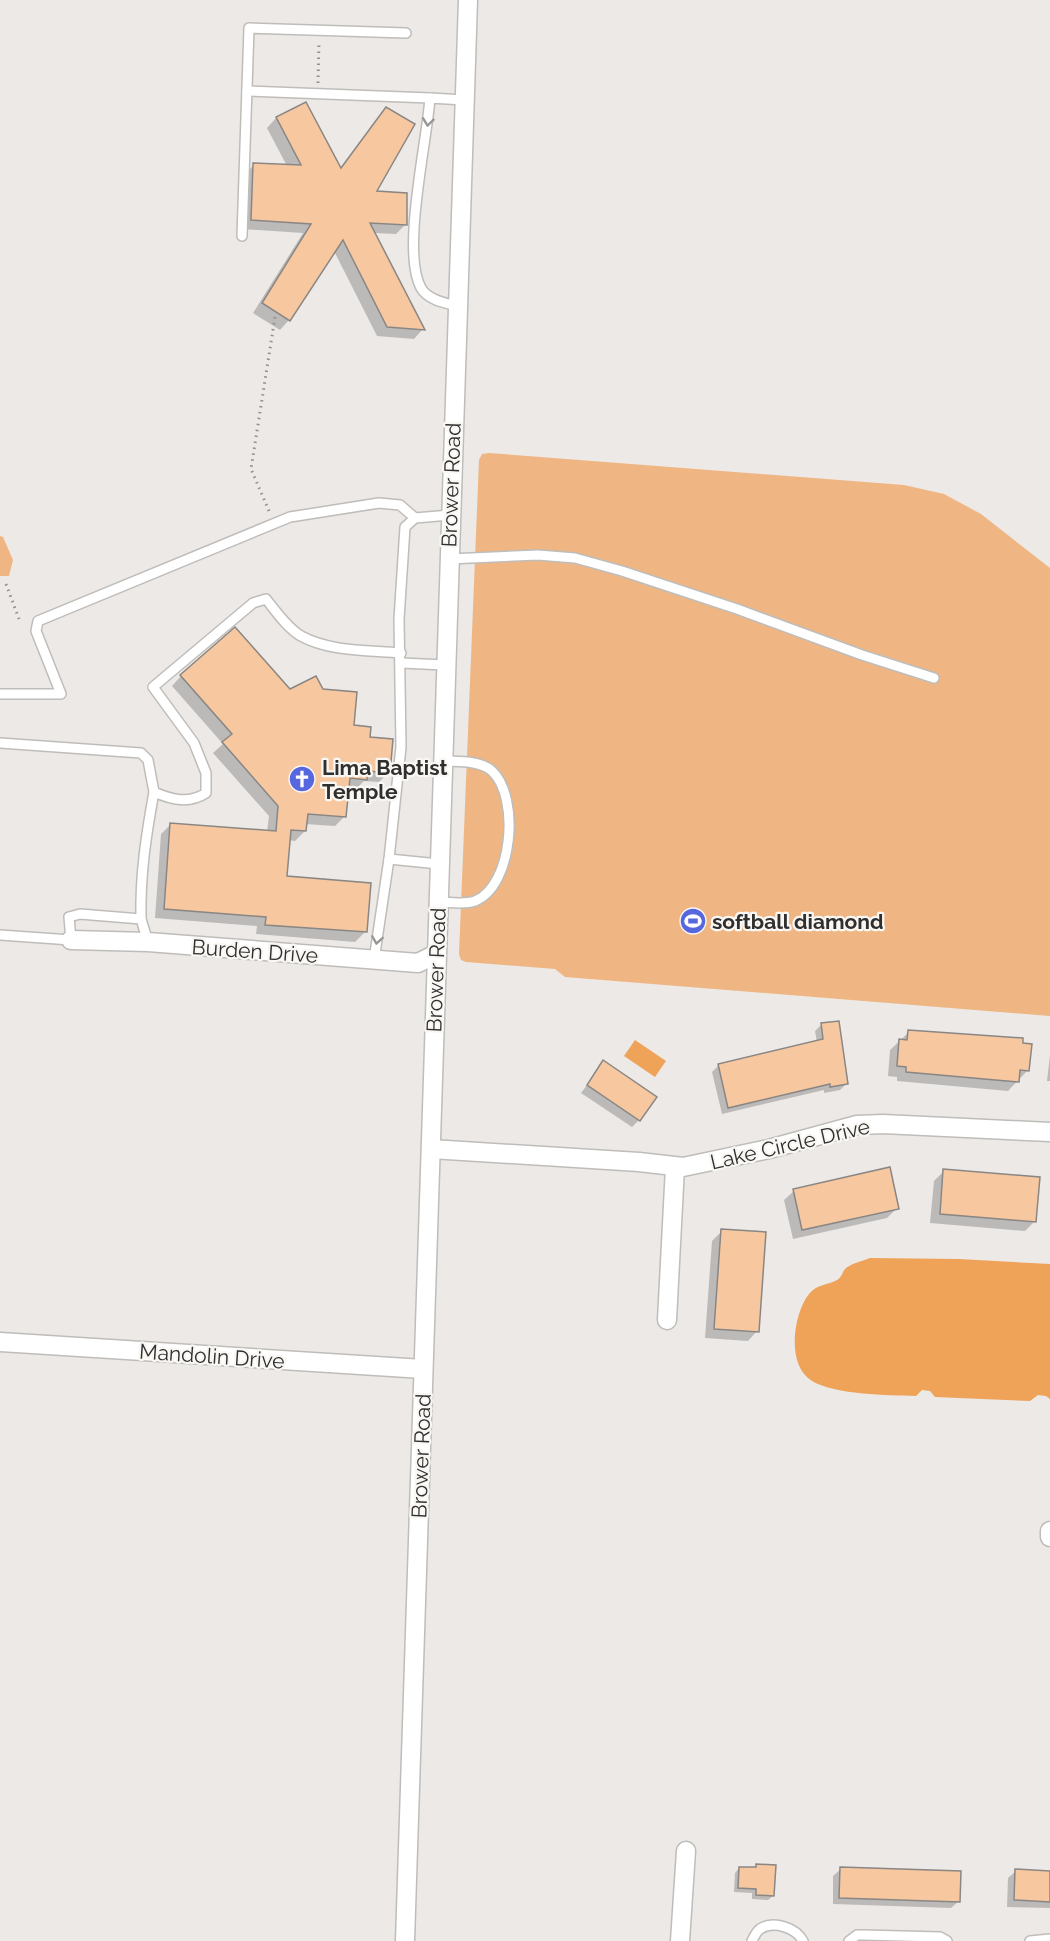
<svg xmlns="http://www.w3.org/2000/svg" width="1050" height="1941" font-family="Raleway,sans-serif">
<rect width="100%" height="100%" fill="#ece9e7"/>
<!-- green -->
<g fill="#efb683">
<path d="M489,453L904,485L944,494L981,514L1050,568V1016L565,977L555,969L466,962L461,960L459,954L479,460L482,454Z"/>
<path d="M0,536L3,537L13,560L9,576H0Z"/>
</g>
<!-- water -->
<g fill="#eea359">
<path d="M635,1040L666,1061L655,1077L624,1056Z"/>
<path d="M870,1258L959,1259L1050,1264V1399L1046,1396L1038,1395L1030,1401L935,1397L930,1391L922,1390L916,1396C889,1395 835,1395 812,1381C786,1366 793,1314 809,1294C817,1284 828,1285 837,1280C842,1277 842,1273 845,1269C851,1263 863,1261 870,1258Z"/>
</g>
<!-- shadow -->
<g fill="#0003">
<path d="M305,104L340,169L377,119L387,109L374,193L406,224L396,234L374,233L423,329L414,339L377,336L334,251L289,320L280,330L253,313L303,233L242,229L244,175L254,165L287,166L267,128L276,118Z"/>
<path d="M181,676L290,691L322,690L352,727L368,738L389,772L379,782L364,781L356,789L347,788L345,816L335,826L305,824V831L295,841L288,840L285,877L365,932L355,942L256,934L257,926L155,918L161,834L171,824L267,832L269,816L213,753L223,744L172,686Z"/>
<path d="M822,1024L846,1084L840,1090L824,1093V1090L722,1114L712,1072L719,1065L817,1042L815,1031Z"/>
<path d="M909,1032L1028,1070L1008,1091L897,1081V1077L888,1076L890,1050Z"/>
<path d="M1050,1055V1081H1047Z"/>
<path d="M604,1062L639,1120L632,1127L581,1093Z"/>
<path d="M944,1171L1035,1221L1025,1231L930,1223L934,1181Z"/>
<path d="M794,1191L897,1208L887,1218L793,1239L784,1200Z"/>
<path d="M722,1231L757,1331L748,1341L705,1338L712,1241Z"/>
<path d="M757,1866L773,1896L768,1900L752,1899V1893L734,1892L735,1873L739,1868L754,1869Z"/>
<path d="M841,1869L959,1901L951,1908L833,1904V1876Z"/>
<path d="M1016,1871L1050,1872V1908L1007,1907L1008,1878Z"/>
</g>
<!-- building -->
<g fill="#f7c89f" stroke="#898684" stroke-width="1.5">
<path d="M306,102L341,168L386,107L415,124L377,191L407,193V225L370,223L425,330L387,327L343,240L290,321L262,303L311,224L251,220L253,163L301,165L276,117Z"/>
<path d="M235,627L290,689L316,676L323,689L357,692L354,725L371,727L370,737L393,739L390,773L368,771L367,780L350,778L346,817L308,814L306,831L291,830L287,876L371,883L367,932L265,925L266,917L164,909L170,823L276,831L278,806L222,742L232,734L180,675Z"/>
<path d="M839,1021L848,1084L830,1087V1084L728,1108L718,1064L823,1039L821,1023Z"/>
<path d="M908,1030L1023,1038V1043L1032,1044L1029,1071L1020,1070L1019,1082L906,1072V1067L897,1066L899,1039L907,1040Z"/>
<path d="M603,1060L657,1097L640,1121L587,1085Z"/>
<path d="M890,1167L899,1209L802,1230L793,1189Z"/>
<path d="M943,1169L1040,1177L1036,1222L940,1214Z"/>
<path d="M721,1229L766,1232L759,1332L714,1329Z"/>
<path d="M756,1864L776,1865L774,1896L756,1895V1889L738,1888L739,1867H756Z"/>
<path d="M840,1867L961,1871L960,1902L839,1898Z"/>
<path d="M1015,1869L1050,1871V1902L1014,1900Z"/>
</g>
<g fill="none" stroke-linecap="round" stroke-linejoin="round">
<defs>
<g id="service">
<path d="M247,91L430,98"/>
<path d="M242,236L249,28L406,33"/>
<path d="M457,306C445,303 428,300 421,288C401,252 427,142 430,98L464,100"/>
<path d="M449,559L538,555L575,558L622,571L737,609L862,655L934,678"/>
<path d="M401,663L445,665"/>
<path d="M0,694H61L36,631L38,621L290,517L379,503L400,505L415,518"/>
<path d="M0,743L141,753L148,760L154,792C172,800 189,804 206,793V773L194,743L153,687L253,603L266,599C275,610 287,628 301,636C330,652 369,650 401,653"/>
<path d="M439,864L389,859L401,747L399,619L405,527L415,518L450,515"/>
<path d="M438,902C450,902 464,905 475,901C513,886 520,797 492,771C480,760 458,762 442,761"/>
<path d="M141,919C140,875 146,836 154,792"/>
<path d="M0,935L71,940L69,917L80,914L141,919L148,942"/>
<path d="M374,960L389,859"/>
<path d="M752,1941C754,1937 756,1932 760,1929C774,1920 796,1928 803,1941"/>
<path d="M849,1941L857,1935H863L940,1937L947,1941"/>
<path d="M1030,1941L1050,1939"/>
</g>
<g id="minor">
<path d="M71,940L148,942L418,963L436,954"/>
<path d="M431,1149L639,1162L683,1167L769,1149L857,1125L883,1124L1050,1132"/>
<path d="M667,1320L675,1167"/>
<path d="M0,1342L423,1369"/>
<path d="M1050,1531V1537"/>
<path d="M405,1941L468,0"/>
<path d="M680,1941L686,1851"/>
</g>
</defs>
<!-- service casing -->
<use href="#service" stroke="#bfbdba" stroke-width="12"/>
<!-- minor casing -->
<use href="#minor" stroke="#bfbdba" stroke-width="21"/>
<!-- path -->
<g stroke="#92908e" stroke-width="3" stroke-dasharray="1.5 4.5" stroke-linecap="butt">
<path d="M318,83L319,41"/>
<path d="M269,511L251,469L275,317"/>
<path d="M6,584L19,619"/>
</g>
<!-- service -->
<use href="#service" stroke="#fff" stroke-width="9"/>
<!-- minor -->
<use href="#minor" stroke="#fff" stroke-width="18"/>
</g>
<!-- one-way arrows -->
<defs><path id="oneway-chevron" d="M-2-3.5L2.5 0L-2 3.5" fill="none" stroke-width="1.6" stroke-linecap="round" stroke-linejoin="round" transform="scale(1.5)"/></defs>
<g stroke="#989796">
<use href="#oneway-chevron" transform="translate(428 122) rotate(97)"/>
<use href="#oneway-chevron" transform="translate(377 940) rotate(99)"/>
</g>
<!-- icons -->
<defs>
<symbol id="church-disc" viewBox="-11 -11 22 22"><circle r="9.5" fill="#5767de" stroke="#f9f7f4"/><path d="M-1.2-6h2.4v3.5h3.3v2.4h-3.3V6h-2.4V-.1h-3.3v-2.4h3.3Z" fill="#fff"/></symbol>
<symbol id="stadium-disc" viewBox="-11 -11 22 22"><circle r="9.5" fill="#5767de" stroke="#f9f7f4"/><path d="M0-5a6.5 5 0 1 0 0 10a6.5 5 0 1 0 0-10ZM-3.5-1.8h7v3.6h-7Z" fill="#fff"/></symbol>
</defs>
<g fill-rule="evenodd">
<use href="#church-disc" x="287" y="764" width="30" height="30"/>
<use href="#stadium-disc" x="678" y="906" width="30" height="30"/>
</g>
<g text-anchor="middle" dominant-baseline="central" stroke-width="4.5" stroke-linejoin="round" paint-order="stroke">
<!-- street labels -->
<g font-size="21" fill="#302f2e" stroke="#f9f7f4">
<text transform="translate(451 485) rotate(-88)">Brower Road</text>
<text transform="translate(255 951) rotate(4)">Burden Drive</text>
<text transform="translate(436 970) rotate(-88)">Brower Road</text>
<text transform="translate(790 1144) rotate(-13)">Lake Circle Drive</text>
<text transform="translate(212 1356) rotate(4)">Mandolin Drive</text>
<text transform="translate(421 1456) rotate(-88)">Brower Road</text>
</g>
<!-- poi labels -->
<g font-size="21" font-weight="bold" fill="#302f2e" stroke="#f9f7f4" text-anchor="start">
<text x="322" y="767">Lima Baptist<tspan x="322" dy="24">Temple</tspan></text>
<text x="712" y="921">softball diamond</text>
</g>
</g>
</svg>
